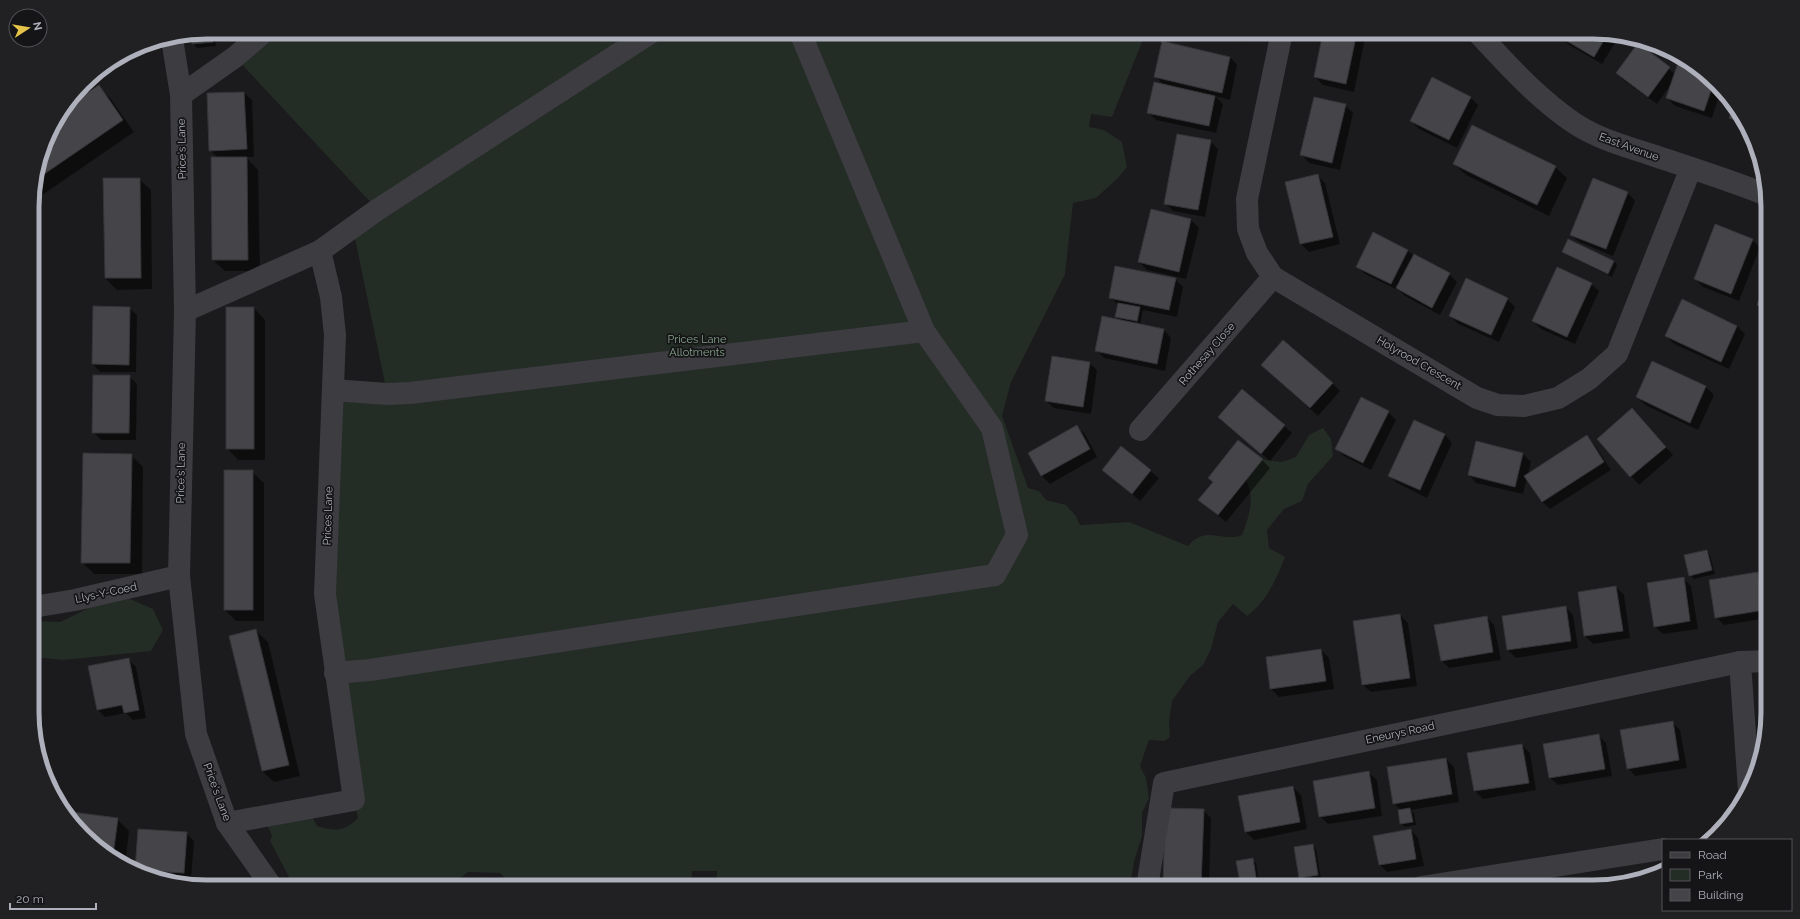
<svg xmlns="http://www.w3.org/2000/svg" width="1800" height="919" font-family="Raleway,sans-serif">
<rect width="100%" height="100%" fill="#1b1a1c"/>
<!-- green -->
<g fill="#242c26">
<path d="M264,32H1146L1112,117L1091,114L1089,127L1104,130L1122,142L1127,167L1117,179L1096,198L1073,203L1065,274L1011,382L1002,416L1028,488L1039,491L1046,500L1066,505L1076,516L1080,525L1129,522L1188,546C1206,524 1222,543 1242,535C1249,516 1256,497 1245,478L1251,452L1265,460L1282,462L1296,457L1309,435L1323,428L1331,439L1333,456L1308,484L1302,501L1284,509L1267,530L1269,548L1285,557C1277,579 1266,602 1247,616L1233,604L1218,622L1211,649L1203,665L1190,676L1172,701L1169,722L1170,737L1165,741L1149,740L1140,766L1146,778L1149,798L1142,813V836L1134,861L1130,887H716L717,871H692L691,887H510L508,881L500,873L468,872L449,887H290V879L270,841L272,836L265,820L310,813L317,826C335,831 344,832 358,818L354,800L335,673L333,390L387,393L353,229L373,205L235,57Z"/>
<path d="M128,598L153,609L163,630L151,651L64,660L33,657V621L60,622L91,607Z"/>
</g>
<!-- shadow -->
<g fill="#0007" fill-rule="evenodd">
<path d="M207,32H214L216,46L197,48L193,44Z"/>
<path d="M1208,32H1245L1243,42L1210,35Z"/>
<path d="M1325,32L1366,33L1354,92L1323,85L1315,77Z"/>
<path d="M1565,32H1593L1618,38L1602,64L1569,45L1562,37Z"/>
<path d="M1638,44L1675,74L1708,75L1721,90L1712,118L1675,106L1667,98L1671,84L1657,104L1625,81L1617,73Z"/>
<path d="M1230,57L1237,65L1230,100L1215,96L1223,104L1216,133L1156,120L1148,112L1165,86L1156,77Z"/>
<path d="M98,87L110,98L134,132L32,202V196L50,130L66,109Z"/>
<path d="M244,93L252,100L254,157H246L258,170L260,271H225L213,260L218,158L210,150L208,94Z"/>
<path d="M1470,97L1478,105L1457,148L1419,129L1411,121Z"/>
<path d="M1345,105L1353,113L1340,170L1309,163L1302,155Z"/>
<path d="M1735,106L1738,110L1745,128L1738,125L1731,118Z"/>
<path d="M1210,141L1218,149L1205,217L1173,211L1165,203Z"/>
<path d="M1454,164L1555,167L1567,178L1549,216L1466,175Z"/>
<path d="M1317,175L1325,183L1340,244L1309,252L1301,244L1286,182Z"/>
<path d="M104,179H139L151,190L152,289L117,290L105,278Z"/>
<path d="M1628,193L1635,201L1613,256L1579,242L1571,235Z"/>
<path d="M1151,210L1191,220L1199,228L1186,279L1147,270L1139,262Z"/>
<path d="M1373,233L1408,251L1414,256L1449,274L1457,282L1440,315L1405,296L1400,291L1365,274L1357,266Z"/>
<path d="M1752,240L1760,247L1739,301L1703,287L1695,279Z"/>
<path d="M1563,252L1614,261L1617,265L1612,277L1567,255Z"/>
<path d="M1175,279L1183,287L1177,317L1143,310L1140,325L1164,330L1171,338L1165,371L1104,358L1096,350L1121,321L1116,316L1118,305L1110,297ZM1138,310H1140L1137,326H1135Z"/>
<path d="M1767,280V313L1758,305Z"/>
<path d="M1591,284L1599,291L1575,344L1541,329L1533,321Z"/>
<path d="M1507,299L1515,307L1499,342L1458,324L1450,316Z"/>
<path d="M1683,301L1737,326L1745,334L1729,369L1674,344L1666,336Z"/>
<path d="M94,307L129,308L137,315L136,372H100L93,364Z"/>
<path d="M254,308L265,320V460H238L227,448Z"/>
<path d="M1653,362L1706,387L1714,395L1698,430L1645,405L1637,397Z"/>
<path d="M1089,363L1097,370L1091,414L1054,408L1046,401Z"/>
<path d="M1270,373L1332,383L1340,391L1318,416Z"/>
<path d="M129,376L137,384L136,440H101L93,432Z"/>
<path d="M1632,409L1673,455L1639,485L1598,439Z"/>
<path d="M1388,412L1396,420L1371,470L1344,456L1336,449Z"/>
<path d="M1219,417L1284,426L1292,433L1270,461Z"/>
<path d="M1414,421L1445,435L1452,443L1427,498L1397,483L1389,475Z"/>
<path d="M1077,427L1085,434L1097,457L1050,484L1042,476L1030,453Z"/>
<path d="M1586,437L1594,444L1611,470L1550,509L1542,502L1527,478L1523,494L1476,483L1469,475L1477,442L1523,454L1531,462L1528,475Z"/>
<path d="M1122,447L1159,478L1140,501L1104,470Z"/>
<path d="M131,455L143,467L142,574H94L82,562Z"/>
<path d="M1262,460L1270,468L1226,522L1199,500Z"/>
<path d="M252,472L264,483V621H236L225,610Z"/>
<path d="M1707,551L1710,555L1715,574L1694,579L1690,575Z"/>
<path d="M1757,573L1765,581L1768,597V618L1724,625L1716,617Z"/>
<path d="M1683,578L1691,586L1698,629L1663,634L1655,627Z"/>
<path d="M1616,587L1624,595L1630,638L1593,644L1585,636L1579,592Z"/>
<path d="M1565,607L1573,615L1578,648L1516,658L1508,650L1503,617Z"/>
<path d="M1400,615L1408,623L1417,686L1371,692L1363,685Z"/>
<path d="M1486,617L1494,625L1501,660L1449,668L1442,661Z"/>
<path d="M256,631L268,642L300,776L274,782L262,771Z"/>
<path d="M1321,650L1329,658L1334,689L1279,697L1271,689Z"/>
<path d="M128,659L136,667L146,718L133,720L126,713L105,717L97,709Z"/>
<path d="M1672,722L1680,730L1687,768L1635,776L1628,768Z"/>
<path d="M1598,735L1606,743L1612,776L1558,785L1550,778Z"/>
<path d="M1762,737L1760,747L1759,738Z"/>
<path d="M1522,745L1530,753L1536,790L1483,799L1475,791Z"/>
<path d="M1446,759L1454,767L1459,802L1410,810L1414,813L1416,825L1405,827L1401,824V811L1394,803Z"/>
<path d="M1369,773L1377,780L1382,816L1328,824L1320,816Z"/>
<path d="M1293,787L1301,795L1307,829L1254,840L1246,832L1240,797Z"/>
<path d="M1203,810L1211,818L1209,887H1164Z"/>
<path d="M65,812L117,819L129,831L125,865L68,818Z"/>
<path d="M1411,830L1418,838L1424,866L1387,872L1380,865Z"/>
<path d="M186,833L194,841L191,880L173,879L136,869Z"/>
<path d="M1313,845L1316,849L1321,879L1304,882L1300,878L1295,848Z"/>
<path d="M1252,859L1256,863L1260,887H1242Z"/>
</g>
<!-- building -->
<g fill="#454549" stroke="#353438">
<path d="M207,32H212L213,42L192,44L191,35Z"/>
<path d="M1323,32H1357L1346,84L1314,77Z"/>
<path d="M1563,32H1593L1607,35L1594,57L1560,37Z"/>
<path d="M1162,41L1230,57L1222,93L1154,77Z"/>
<path d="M1638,43L1670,67L1648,97L1616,73Z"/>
<path d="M1679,60L1693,65L1708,75L1714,82L1704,111L1666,98Z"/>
<path d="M1432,77L1471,97L1449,140L1410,121Z"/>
<path d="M1154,82L1215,96L1209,126L1147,113Z"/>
<path d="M99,85L123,120L37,179L50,130L68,106Z"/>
<path d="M244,92L247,149L209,151L207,93Z"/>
<path d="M1314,97L1346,104L1332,163L1300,155Z"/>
<path d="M1734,105L1738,110L1743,123L1729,118Z"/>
<path d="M1472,125L1556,166L1537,205L1453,164Z"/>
<path d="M1177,134L1211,140L1198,210L1164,204Z"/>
<path d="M211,157H247L248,260H212Z"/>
<path d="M1318,174L1333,237L1300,244L1285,182Z"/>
<path d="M103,178H140L141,278H105Z"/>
<path d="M1593,178L1628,192L1606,249L1570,235Z"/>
<path d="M1151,209L1191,219L1179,272L1138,262Z"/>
<path d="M1715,224L1753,239L1731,294L1694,279Z"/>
<path d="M1373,232L1408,250L1391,284L1356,267Z"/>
<path d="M1568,239L1614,261L1608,274L1562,252Z"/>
<path d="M1414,254L1450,273L1432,308L1396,288Z"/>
<path d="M1115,266L1176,278L1169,310L1109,298Z"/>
<path d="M1557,267L1592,283L1567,337L1532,321Z"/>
<path d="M1767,277V309L1757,305Z"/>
<path d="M1466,278L1508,298L1491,335L1449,316Z"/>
<path d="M1682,299L1737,326L1721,362L1665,336Z"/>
<path d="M1118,303L1140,307L1137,321L1115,317Z"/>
<path d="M93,306L130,307L129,365L92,364Z"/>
<rect x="226" y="307" width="28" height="142"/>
<path d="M1102,316L1164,329L1157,364L1095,351Z"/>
<path d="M1283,340L1333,383L1310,408L1261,365Z"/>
<path d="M1052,356L1090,362L1083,407L1045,401Z"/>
<path d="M1652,361L1706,386L1690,423L1636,397Z"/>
<path d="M93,375H130L129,433H92Z"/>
<path d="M1242,389L1285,425L1261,454L1218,417Z"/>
<path d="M1361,397L1389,411L1363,463L1335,449Z"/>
<path d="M1632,408L1666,447L1630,477L1597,439Z"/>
<path d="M1414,420L1445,434L1420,490L1388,476Z"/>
<path d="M1077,425L1090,449L1041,476L1028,453Z"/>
<path d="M1587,435L1604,462L1542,502L1524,476Z"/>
<path d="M1238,440L1263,459L1218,515L1198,500L1213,482L1208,478Z"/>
<path d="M1476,441L1523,453L1515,487L1468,475Z"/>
<path d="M1121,446L1151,470L1132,494L1102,470Z"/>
<path d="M83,453L132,454L130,563H81Z"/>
<rect x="224" y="470" width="29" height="140"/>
<path d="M1707,550L1712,570L1689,576L1684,555Z"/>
<path d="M1758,572L1764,610L1715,618L1709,580Z"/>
<path d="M1684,577L1690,621L1654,627L1647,583Z"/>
<path d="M1616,586L1623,631L1584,636L1578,592Z"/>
<path d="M1566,606L1571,641L1507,650L1502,616Z"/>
<path d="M1400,614L1410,678L1362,685L1353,621Z"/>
<path d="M1487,616L1493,652L1441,661L1434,625Z"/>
<path d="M256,629L289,765L262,771L229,636Z"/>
<path d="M1321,649L1326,681L1270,689L1266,657Z"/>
<path d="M129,658L139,710L124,713L122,705L97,710L88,666Z"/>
<path d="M1673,721L1679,760L1627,769L1620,730Z"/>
<path d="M1599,734L1605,769L1549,778L1543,744Z"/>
<path d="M1522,744L1529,783L1474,791L1467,753Z"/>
<path d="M1446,758L1452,794L1393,804L1387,767Z"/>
<path d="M1369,771L1375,808L1319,817L1313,781Z"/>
<path d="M1293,786L1300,822L1245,832L1238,796Z"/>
<path d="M1165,808L1204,809L1201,887H1163Z"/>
<path d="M1410,808L1413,822L1400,824L1398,810Z"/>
<path d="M64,811L118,818L113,855L68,818Z"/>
<path d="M138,829L187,832L184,873L135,870Z"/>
<path d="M1411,829L1416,859L1379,865L1373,836Z"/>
<path d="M1313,844L1318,875L1299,878L1294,847Z"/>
<path d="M1253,858L1257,884L1241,887L1236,861Z"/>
</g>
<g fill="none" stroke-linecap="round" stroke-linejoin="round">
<!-- minor -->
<g stroke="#3c3c41" stroke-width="22">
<path d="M1282,32L1247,199L1248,229L1257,253L1273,277L1477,398L1498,405L1524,406L1558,398L1589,379L1617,354L1691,168"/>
<path d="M1477,32C1507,64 1537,98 1574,123C1598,139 1625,146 1652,155C1691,168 1729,180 1767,195"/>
<path d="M172,39L181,95L185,311L179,576L196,734L227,823L272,887"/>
<path d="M181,95L235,57L264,32"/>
<path d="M320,251L377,210L652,32"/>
<path d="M185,311L320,251L331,297L335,335L325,594L354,800L227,823"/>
<path d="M333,390L387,394L410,393L924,331"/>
<path d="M1140,430L1273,277"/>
<path d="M33,607L75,600L179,576"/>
<path d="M1740,662L1749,791"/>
<path d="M335,673L370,670L995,575L1017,535L992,428L924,331L800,32"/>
<path d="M1147,887L1164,783L1740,662L1768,661"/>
<path d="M1421,887L1663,849"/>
</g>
</g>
<g text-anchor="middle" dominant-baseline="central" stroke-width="3.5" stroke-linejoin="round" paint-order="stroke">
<!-- street labels -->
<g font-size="11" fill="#aeb0bb" stroke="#151517">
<text transform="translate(1629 147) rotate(20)">East Avenue</text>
<text transform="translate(182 149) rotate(-91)">Price's Lane</text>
<text transform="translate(1207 354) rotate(-49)">Rothesay Close</text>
<text transform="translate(1419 363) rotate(30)">Holyrood Crescent</text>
<text transform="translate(181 473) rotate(-89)">Price's Lane</text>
<text transform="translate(328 516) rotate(-88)">Prices Lane</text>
<text transform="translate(106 593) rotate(-12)">Llys-Y-Coed</text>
<text transform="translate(1400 733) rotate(-12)">Eneurys Road</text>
<text transform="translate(217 792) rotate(70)">Price's Lane</text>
</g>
<!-- park labels -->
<g font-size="11" fill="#86a48c" stroke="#151517">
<text x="697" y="339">Prices Lane<tspan x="697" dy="13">Allotments</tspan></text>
</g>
</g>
<!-- crop -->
<path d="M0 0H1800V919H0ZM207 39H1593A168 168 0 0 1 1761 207V712A168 168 0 0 1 1593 880H207A168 168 0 0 1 39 712V207A168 168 0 0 1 207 39Z" fill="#212124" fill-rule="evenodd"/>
<path fill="none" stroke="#aeb0bb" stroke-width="5" d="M207 39H1593A168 168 0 0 1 1761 207V712A168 168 0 0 1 1593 880H207A168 168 0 0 1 39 712V207A168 168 0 0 1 207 39Z"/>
<!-- legend -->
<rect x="1662" y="839" width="130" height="72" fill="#151517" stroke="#525359"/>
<rect x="1670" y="852" width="20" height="6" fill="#3c3c41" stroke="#525359"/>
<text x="1698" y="859" font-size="12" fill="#aeb0bb">Road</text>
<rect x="1670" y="869" width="20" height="12" fill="#242c26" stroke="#525359"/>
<text x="1698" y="879" font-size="12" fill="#aeb0bb">Park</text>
<rect x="1670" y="889" width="20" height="12" fill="#454549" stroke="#525359"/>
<text x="1698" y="899" font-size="12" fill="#aeb0bb">Building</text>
<!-- north arrow -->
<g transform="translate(28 28) rotate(78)"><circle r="19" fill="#151517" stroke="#525359"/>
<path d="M0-3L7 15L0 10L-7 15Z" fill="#e6c449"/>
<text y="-6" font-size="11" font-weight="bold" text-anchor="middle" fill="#aeb0bb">N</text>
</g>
<!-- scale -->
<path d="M10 903v6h86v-6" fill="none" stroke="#aeb0bb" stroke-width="2"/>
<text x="16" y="903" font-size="12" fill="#aeb0bb" stroke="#151517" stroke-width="3" paint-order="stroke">20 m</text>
</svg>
